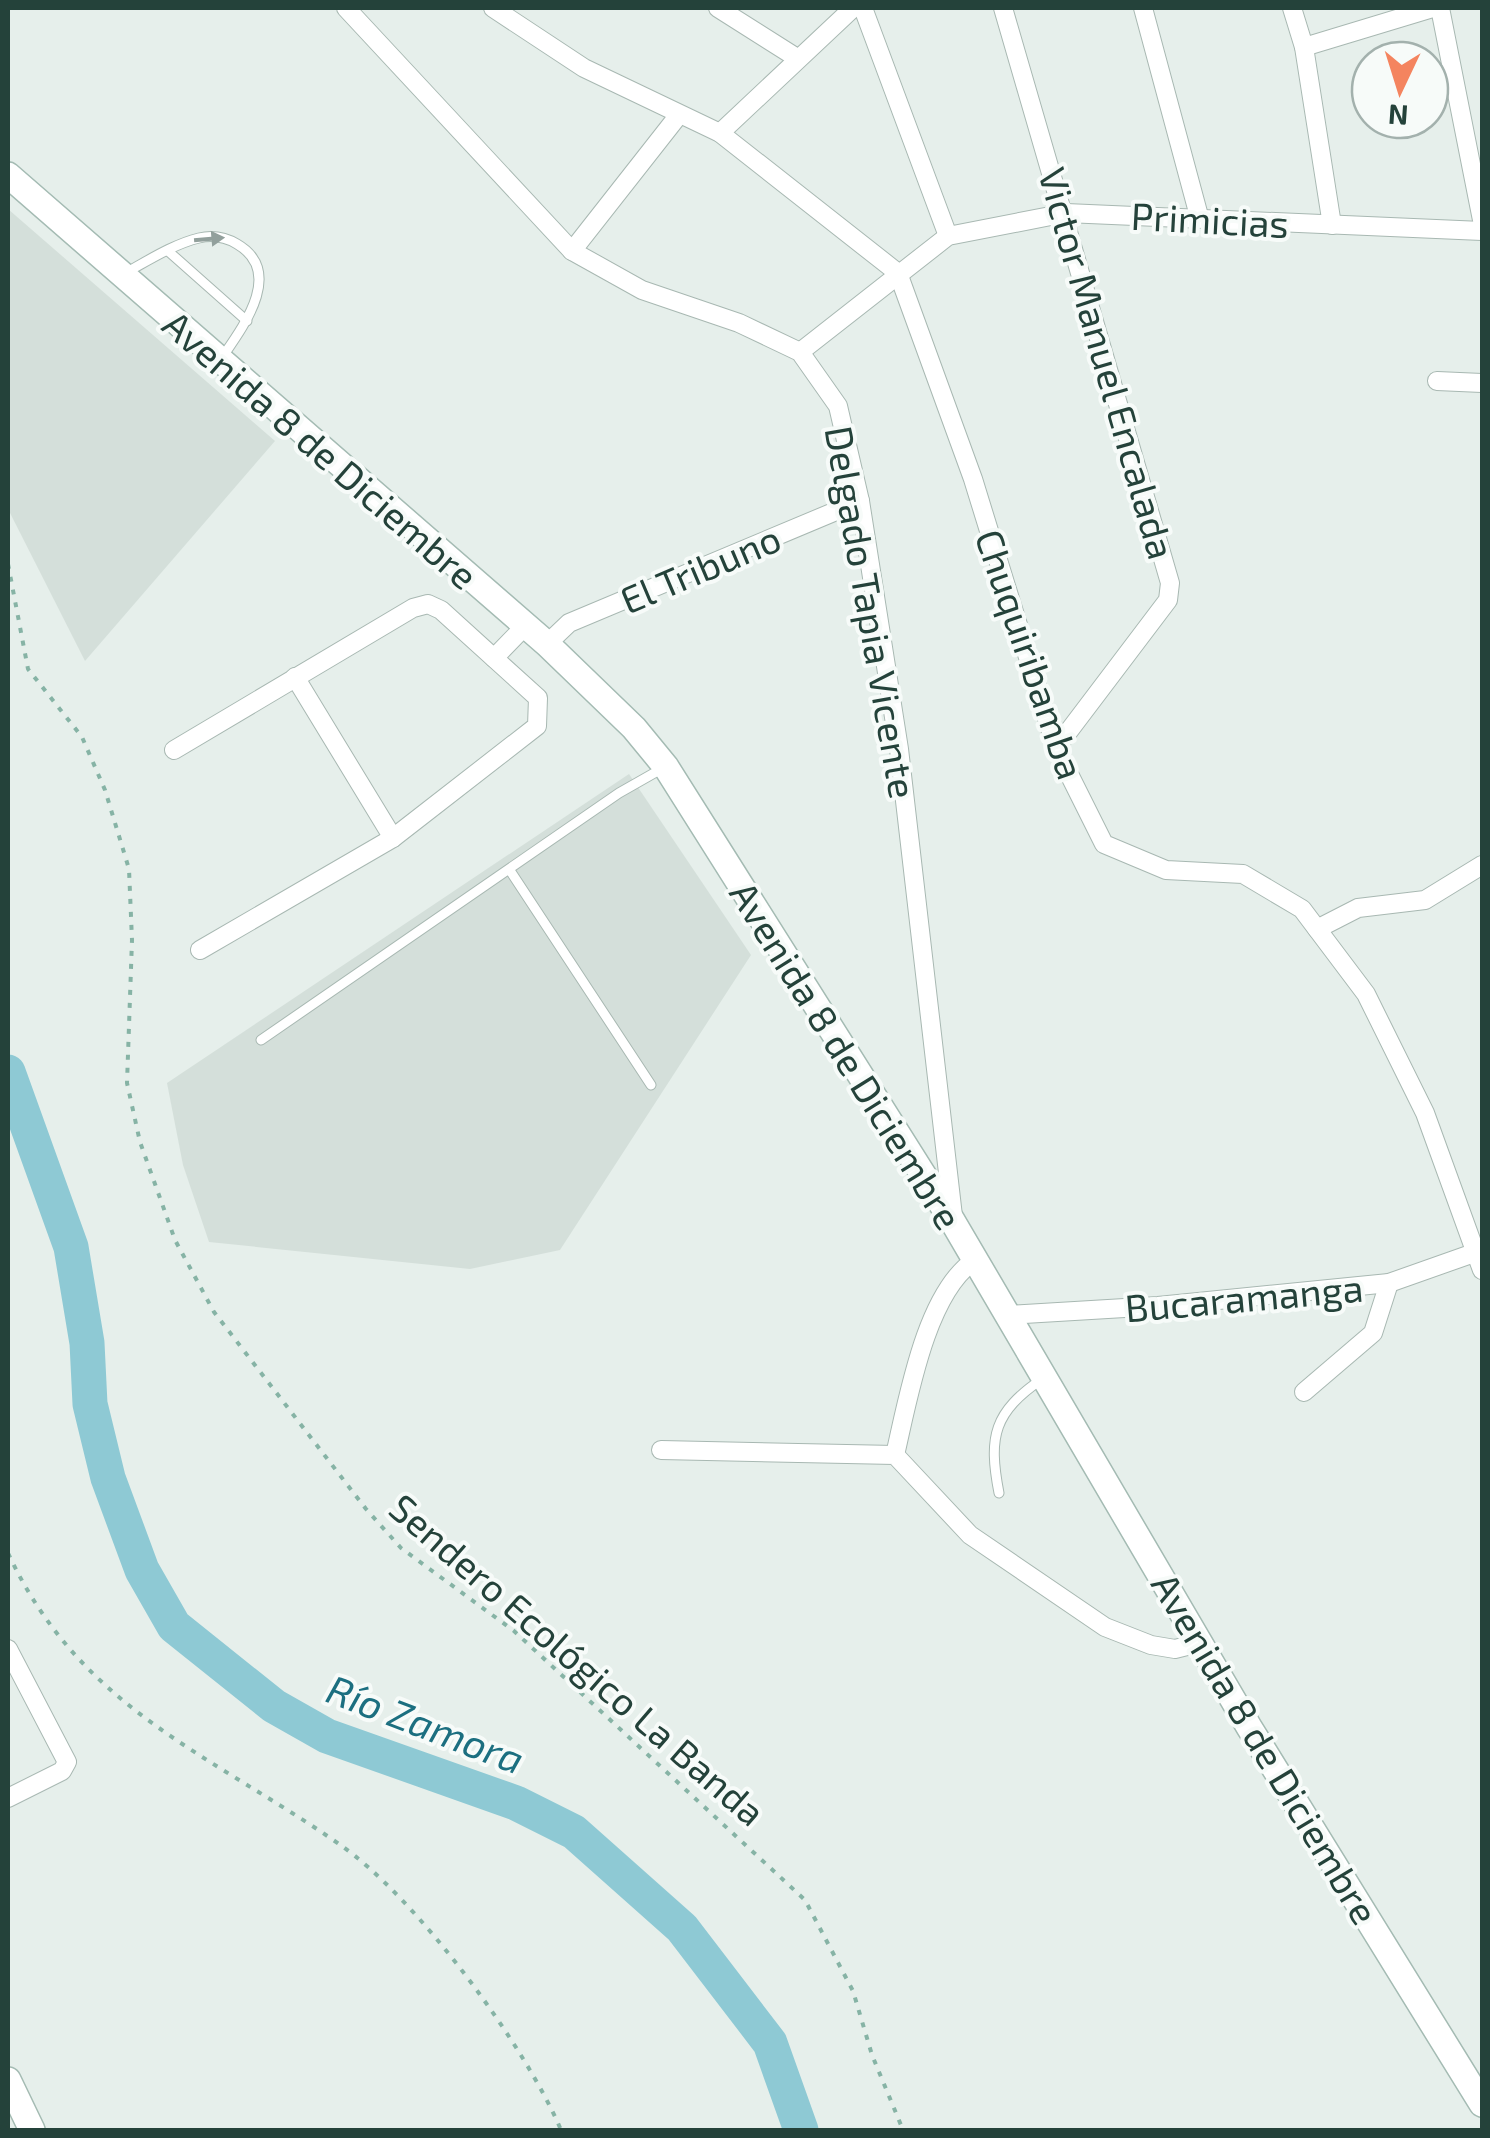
<svg xmlns="http://www.w3.org/2000/svg" width="1490" height="2138" font-family="'Exo 2',sans-serif">
<rect width="100%" height="100%" fill="#e6efeb"/>
<!-- built -->
<g fill="#d4dfda">
<path d="M8,209L275,441L85,661L8,509Z"/>
<path d="M629,774L751,955L560,1250L470,1269L209,1242L183,1165L167,1083Z"/>
</g>
<g fill="none" stroke-linecap="round" stroke-linejoin="round">
<!-- river -->
<path stroke="#8ec9d4" stroke-width="35" d="M8,1072L71,1247L87,1343L90,1404L108,1478L142,1570L174,1626L274,1706L327,1736L516,1803L574,1832L682,1928L770,2043L801,2130"/>
<defs>
<g id="service">
<path d="M168,251L247,321"/>
<path d="M127,272C149,260 174,244 199,238C212,235 225,237 237,244C285,272 243,327 221,359"/>
<path d="M511,872L651,1085"/>
<path d="M261,1040L619,793L663,768"/>
<path d="M999,1493C988,1436 994,1412 1042,1379"/>
</g>
<g id="minor">
<path d="M346,8L572,251L642,290L739,323L800,352L838,406L860,501L899,749L953,1216"/>
<path d="M493,8L584,68L720,133L898,273"/>
<path d="M718,8L797,58"/>
<path d="M863,8L948,236"/>
<path d="M1003,8L1170,583L1168,600L1056,748"/>
<path d="M1143,8L1199,216"/>
<path d="M1292,8L1304,47L1332,225"/>
<path d="M1440,8L1482,220"/>
<path d="M1304,47L1433,8"/>
<path d="M720,133L853,8"/>
<path d="M572,251L678,116"/>
<path d="M898,273L973,479L1056,748L1104,844L1166,870L1243,874L1302,909L1366,994L1425,1113L1482,1270"/>
<path d="M800,352L948,236L1066,213L1482,231"/>
<path d="M1437,381L1482,383"/>
<path d="M547,644L569,623L860,501"/>
<path d="M494,658L526,625"/>
<path d="M295,677L393,838"/>
<path d="M174,750L413,608L428,604L441,610L538,698L537,726L393,838L200,950"/>
<path d="M1317,929L1358,908L1425,900L1482,865"/>
<path d="M1008,1315L1158,1306L1389,1283L1474,1253"/>
<path d="M1304,1392L1373,1333L1389,1283"/>
<path d="M661,1450L895,1455L970,1535L1105,1627L1151,1645L1175,1649L1199,1643"/>
<path d="M895,1455C908,1399 926,1292 975,1260"/>
<path d="M8,1649L67,1762L62,1771L8,1798"/>
</g>
<g id="secondary">
<path d="M8,175L547,644L634,728L666,767L953,1222L1249,1727L1482,2104"/>
<path d="M8,2080L32,2130"/>
</g>
</defs>
<!-- service casing -->
<use href="#service" stroke="#a8b8b2" stroke-width="11"/>
<!-- minor casing -->
<use href="#minor" stroke="#a8b8b2" stroke-width="20"/>
<!-- secondary casing -->
<use href="#secondary" stroke="#a4bbb3" stroke-width="28"/>
<!-- path -->
<g stroke="#86b3a5" stroke-width="4" stroke-dasharray="5 8" stroke-linecap="butt">
<path d="M8,564L28,669L82,737L105,790L129,869L132,940L127,1083L140,1142L175,1240L214,1312L366,1509L401,1548L514,1631L805,1900L853,1991L872,2055L903,2130"/>
<path d="M8,1553C80,1708 208,1753 339,1844C416,1897 525,2045 561,2130"/>
</g>
<!-- service -->
<use href="#service" stroke="#fff" stroke-width="9"/>
<!-- minor -->
<use href="#minor" stroke="#fff" stroke-width="18"/>
<!-- secondary -->
<use href="#secondary" stroke="#fff" stroke-width="25"/>
</g>
<!-- one-way arrows -->
<defs><path id="oneway-solid" d="M-6-.8H1V-3.2L6.5 0L1 3.2V.8H-6Z" transform="scale(2.5)"/></defs>
<use fill="#92a09c" href="#oneway-solid" transform="translate(209 239) rotate(-5)"/>
<g text-anchor="middle" dominant-baseline="central" stroke-width="8" stroke-linejoin="round" paint-order="stroke">
<!-- street labels -->
<g font-size="38" fill="#24423a" stroke="#f7fbf9">
<text transform="translate(1210 219) rotate(3)">Primicias</text>
<text transform="translate(1108 363) rotate(74)">Victor Manuel Encalada</text>
<text transform="translate(321 449) rotate(41)">Avenida 8 de Diciembre</text>
<text transform="translate(700 568) rotate(-23)">El Tribuno</text>
<text transform="translate(872 612) rotate(80)">Delgado Tapia Vicente</text>
<text transform="translate(1031 654) rotate(71)">Chuquiribamba</text>
<text transform="translate(847 1055) rotate(58)">Avenida 8 de Diciembre</text>
<text transform="translate(1244 1297) rotate(-5)">Bucaramanga</text>
<text transform="translate(578 1659) rotate(41)">Sendero Ecológico La Banda</text>
<text transform="translate(1266 1748) rotate(59)">Avenida 8 de Diciembre</text>
</g>
<!-- water labels -->
<g font-size="40" font-style="italic" fill="#1c6f80" stroke="#f7fbf9">
<text transform="translate(426 1723) rotate(21)">Río Zamora</text>
</g>
</g>
<!-- border -->
<rect width="1490" height="2138" fill="none" stroke="#24423a" stroke-width="20"/>
<!-- north arrow -->
<g transform="translate(1400 90) rotate(184)"><circle r="48" fill="#f7fbf9" stroke="#a3b1ad" stroke-width="2.5"/>
<path d="M0-8L18 38L0 25L-18 38Z" fill="#f4845f"/>
<text y="-15" font-size="28" font-weight="bold" text-anchor="middle" fill="#24423a">N</text>
</g>
</svg>
